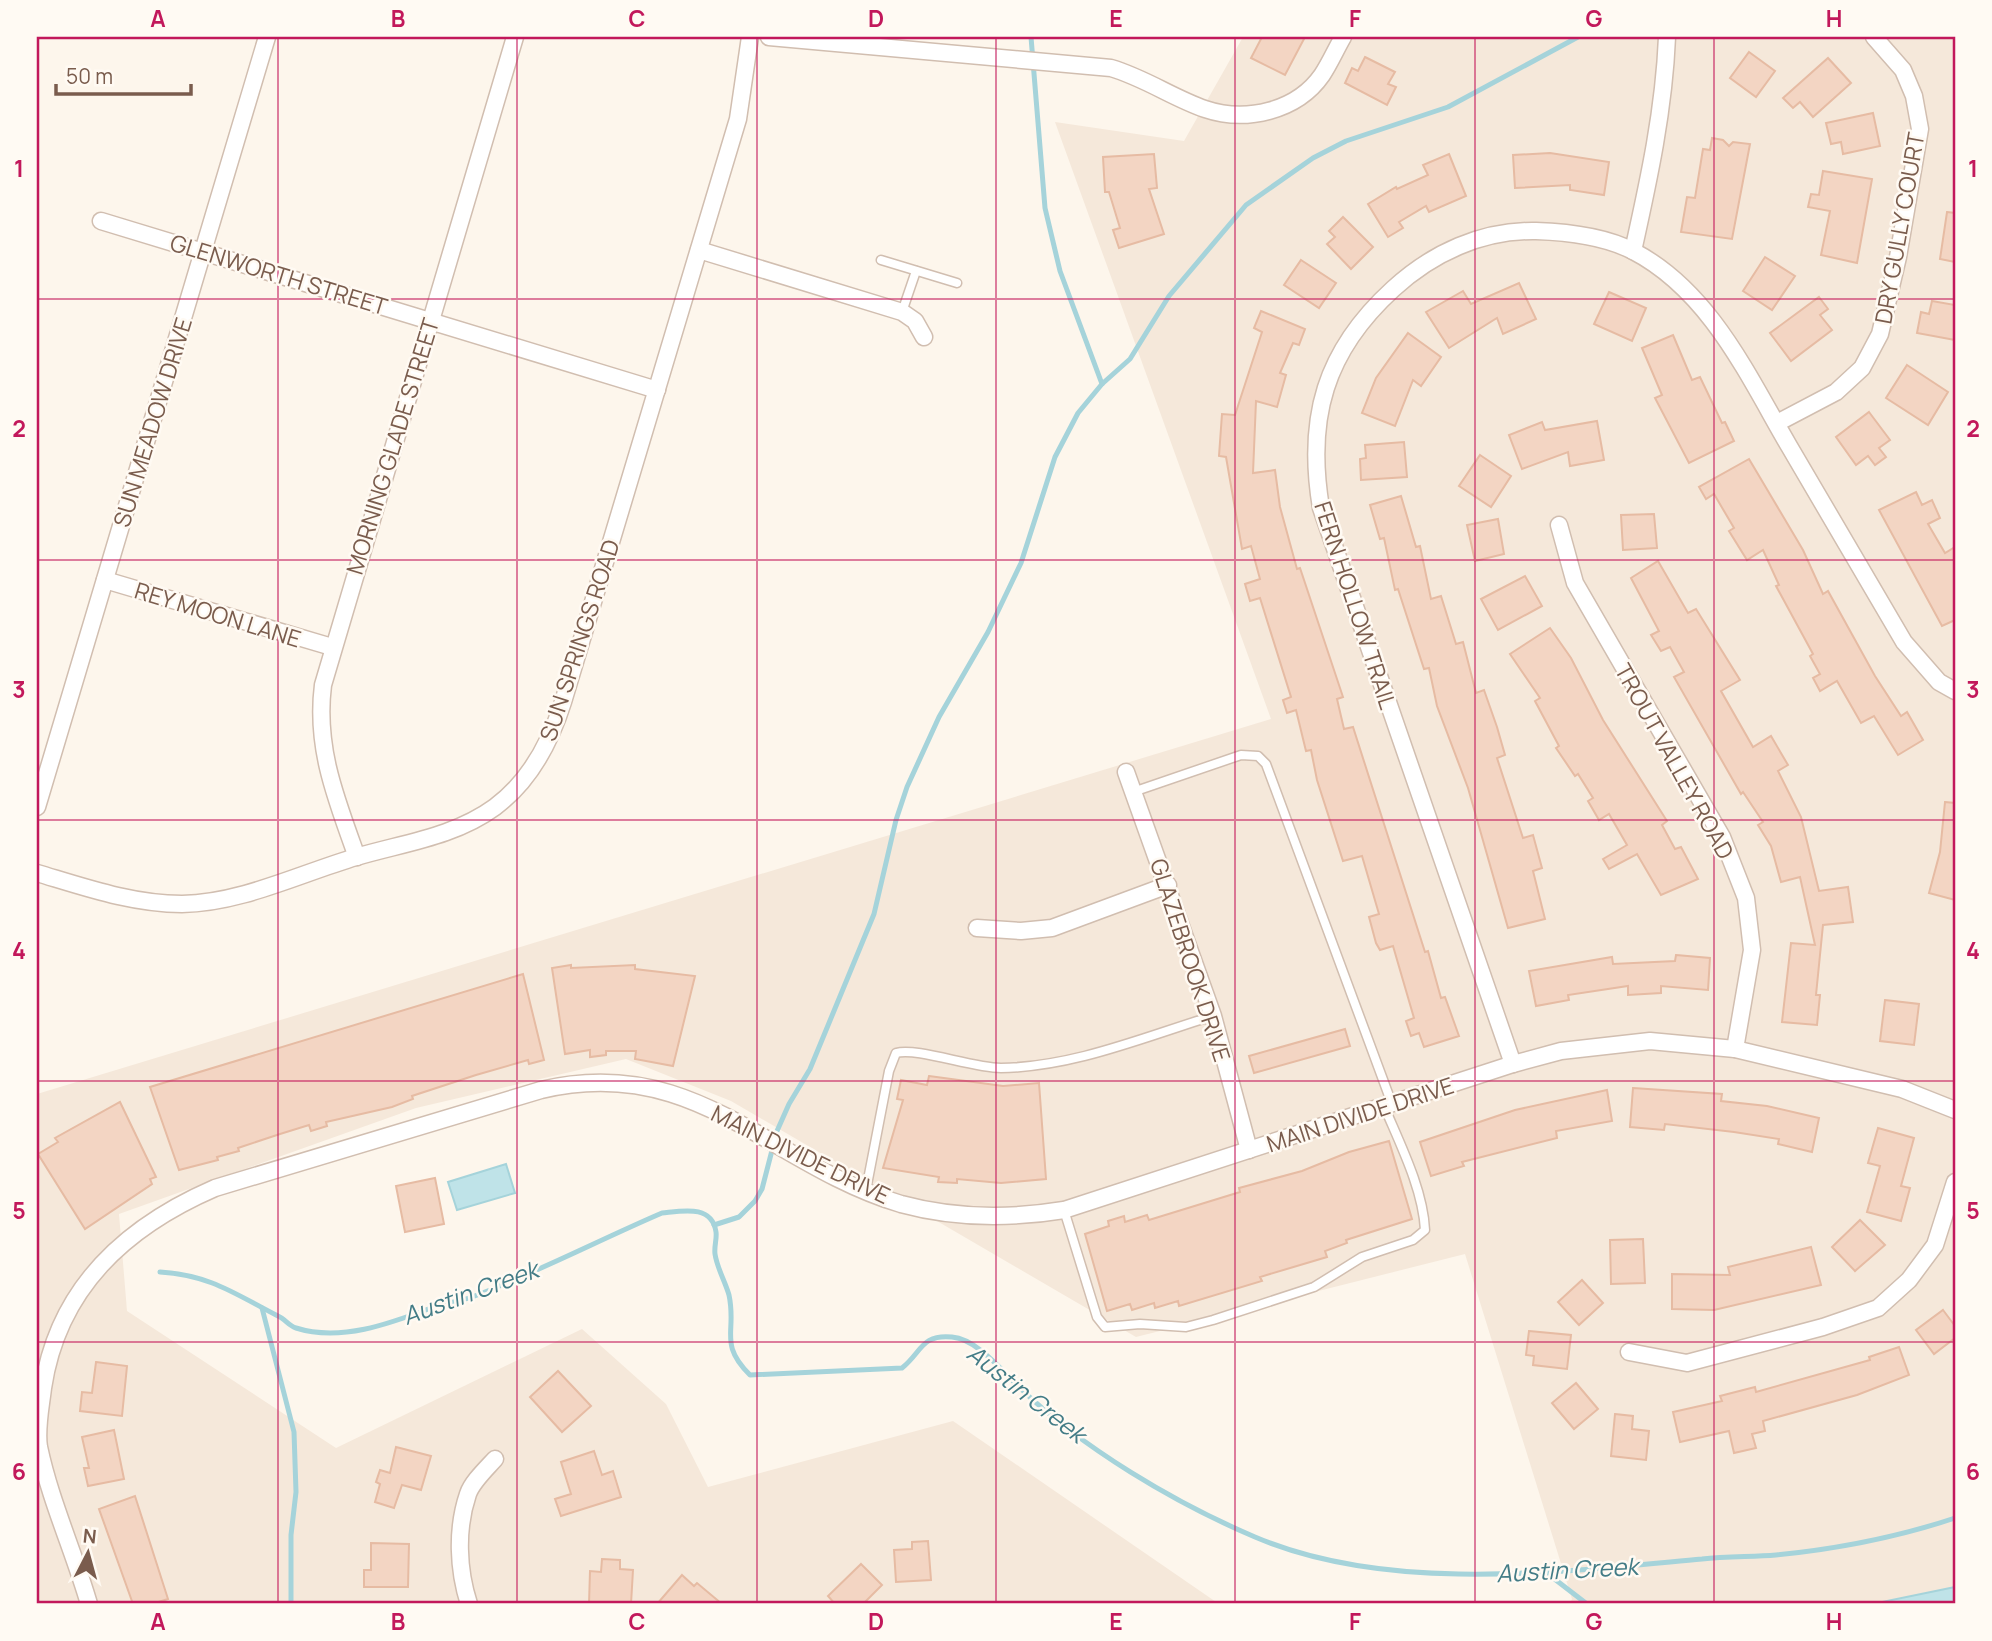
<svg xmlns="http://www.w3.org/2000/svg" width="1992" height="1641" font-family="Manrope,sans-serif">
<rect width="100%" height="100%" fill="#fdf6ec"/>
<!-- residential -->
<path fill="#f5e8da" d="M1243,37H1955V1604H1570L1572,1599L1465,1254L1136,1337L731,1101L626,1059L416,1108L119,1214L127,1311L336,1448L582,1329L666,1404L708,1487L953,1421L1219,1604H37V1094L1271,719L1055,122L1184,141Z"/>
<!-- water -->
<g fill="#bfe3e8" stroke="#a5d3da" stroke-width="2">
<path d="M506,1164L515,1193L457,1210L448,1182Z"/>
<path d="M1955,1587V1604H1877V1603Z"/>
</g>
<g fill="none" stroke-linecap="round" stroke-linejoin="round">
<!-- stream -->
<g stroke="#a5d3da" stroke-width="5">
<path d="M1031,37L1045,208L1060,271L1102,384"/>
<path d="M714,1225L739,1217L755,1201L762,1189L777,1131L789,1104L810,1069L874,914L896,820L907,787L939,717L988,632L1021,563L1055,457L1078,413L1102,384L1130,359L1169,296L1246,205L1313,158L1346,141L1448,107L1578,37"/>
<path d="M160,1272C210,1275 235,1294 278,1316C285,1319 289,1326 296,1328C340,1342 389,1324 431,1308C444,1303 458,1302 472,1297C536,1273 599,1240 662,1213C682,1211 712,1204 716,1232C717,1239 714,1246 715,1254C717,1268 725,1281 729,1295C737,1332 718,1343 750,1375L902,1368C922,1352 921,1334 952,1337C977,1339 1002,1371 1019,1387C1082,1448 1175,1503 1255,1537C1389,1594 1561,1572 1702,1559C1727,1556 1752,1557 1776,1555C1837,1549 1898,1537 1955,1518"/>
<path d="M262,1308L294,1432L296,1492L291,1535V1604"/>
<path d="M1548,1574L1587,1604"/>
</g>
</g>
<!-- building -->
<g fill="#f3d5c3" stroke="#e6bba3" stroke-width="2">
<path d="M1262,37H1305L1285,75L1251,58Z"/>
<path d="M1749,52L1775,71L1756,97L1730,78Z"/>
<path d="M1365,57L1395,72L1388,84L1396,87L1387,105L1345,83L1352,68L1358,71Z"/>
<path d="M1828,58L1851,83L1813,117L1800,102L1793,108L1783,98Z"/>
<path d="M1873,113L1880,146L1843,154L1841,142L1831,144L1826,123Z"/>
<path d="M1712,138L1723,140L1729,146L1733,142L1750,144L1732,239L1681,232L1687,197L1695,198L1703,149L1710,150Z"/>
<path d="M1550,153L1609,162L1604,195L1570,190V185L1515,188L1513,155Z"/>
<path d="M1154,154L1157,188L1149,189L1164,234L1119,248L1113,230L1120,228L1109,192H1105L1103,157Z"/>
<path d="M1449,154L1466,196L1429,212L1426,206L1399,222L1403,228L1388,237L1368,204L1396,187L1397,189L1428,175L1423,165Z"/>
<path d="M1823,171L1872,179L1857,263L1821,255L1830,211L1808,207L1811,194L1819,195Z"/>
<path d="M1947,212L1955,213V262L1940,259Z"/>
<path d="M1343,217L1373,247L1351,269L1327,244L1335,237L1329,231Z"/>
<path d="M1765,257L1795,276L1772,310L1743,291Z"/>
<path d="M1301,260L1336,283L1319,308L1284,285Z"/>
<path d="M1519,283L1536,319L1503,334L1497,318L1449,348L1426,312L1463,291L1471,304Z"/>
<path d="M1609,292L1646,308L1632,341L1594,324Z"/>
<path d="M1819,297L1828,309L1820,315L1832,330L1791,361L1770,333Z"/>
<path d="M1932,301L1955,305V340L1917,333L1921,312L1929,314Z"/>
<path d="M1261,311L1305,329L1299,345L1293,343L1280,373L1286,375L1277,407L1256,401L1253,473L1275,470L1280,507L1297,569L1300,568L1343,697L1337,699L1344,729L1353,727L1425,952L1428,951L1441,998L1445,997L1459,1036L1424,1047L1419,1033L1411,1036L1406,1021L1414,1018L1393,946L1380,950L1376,943L1369,917L1379,914L1362,856L1343,861L1317,780L1311,750L1306,751L1296,710L1287,713L1283,700L1291,697L1260,598L1250,601L1245,584L1260,579L1251,546L1242,549L1226,457L1219,456L1222,414L1235,415L1262,332L1254,328Z"/>
<path d="M1408,333L1441,357L1421,386L1413,380L1395,426L1362,413L1376,378Z"/>
<path d="M1673,335L1692,380L1700,377L1722,423L1725,422L1734,441L1689,463L1655,398L1662,395L1642,348Z"/>
<path d="M1907,365L1948,392L1928,425L1886,398Z"/>
<path d="M1869,412L1890,440L1879,448L1886,457L1875,465L1868,456L1856,465L1836,437Z"/>
<path d="M1597,421L1604,460L1570,466L1568,452L1522,469L1509,435L1542,422L1545,430Z"/>
<path d="M1404,442L1407,477L1361,480L1360,459L1366,458L1365,445Z"/>
<path d="M1480,455L1511,476L1491,507L1459,486Z"/>
<path d="M1749,459L1803,550L1823,594L1828,591L1875,676L1901,716L1907,712L1923,740L1898,755L1874,716L1861,723L1837,681L1820,691L1813,678L1820,674L1810,656L1813,654L1776,586L1779,585L1763,550L1747,560L1729,531L1734,528L1714,494L1706,499L1699,487Z"/>
<path d="M1916,492L1922,505L1932,500L1940,518L1928,524L1945,553L1955,547V620L1942,626L1879,510Z"/>
<path d="M1401,496L1416,547L1420,546L1431,599L1441,596L1456,644L1463,642L1476,693L1484,690L1497,727L1505,755L1497,758L1523,838L1533,835L1542,868L1533,871L1545,919L1508,928L1468,788L1437,706L1429,668L1424,669L1398,589L1395,590L1384,538L1380,539L1370,505Z"/>
<path d="M1654,514L1657,548L1623,550L1621,515Z"/>
<path d="M1498,519L1504,554L1475,561L1467,525Z"/>
<path d="M1658,561L1688,613L1696,609L1740,680L1721,691L1753,747L1771,736L1788,765L1778,771L1801,817L1819,891L1848,887L1853,922L1823,925L1816,995H1820L1817,1025L1782,1022L1791,943L1815,945L1800,877L1781,882L1771,846L1758,825L1763,822L1743,792L1741,794L1674,677L1684,672L1670,647L1661,651L1651,635L1659,631L1631,578Z"/>
<path d="M1525,576L1542,606L1498,630L1481,599Z"/>
<path d="M1550,628L1571,658L1603,720L1667,821L1662,825L1675,849L1681,847L1698,879L1661,895L1637,854L1609,869L1603,859L1627,845L1609,814L1599,820L1588,801L1593,798L1578,774L1575,776L1556,748L1559,746L1535,701L1540,698L1510,654Z"/>
<path d="M1945,802L1955,803V900L1929,893L1940,852Z"/>
<path d="M1676,955L1710,958L1708,990L1661,986V993L1628,995V986L1568,995L1569,1000L1536,1006L1529,971L1612,957L1613,964L1675,961Z"/>
<path d="M571,965V968L635,965V969L695,976L673,1066L635,1059L636,1051H606V1055L590,1057V1050L565,1054L552,968Z"/>
<path d="M523,974L544,1060L529,1064L528,1060L476,1075L412,1096L413,1099L392,1107L326,1122L327,1126L311,1131L309,1125L280,1134L238,1148L239,1151L217,1157L218,1160L179,1170L150,1087Z"/>
<path d="M1885,1000L1919,1004L1914,1045L1880,1041Z"/>
<path d="M1345,1029L1350,1046L1254,1073L1249,1056Z"/>
<path d="M929,1076L1003,1086L1039,1083L1046,1179L1001,1183L957,1179V1183L938,1182L939,1177L883,1168L903,1100L897,1099L901,1080L927,1085Z"/>
<path d="M1633,1088L1722,1094L1721,1101L1767,1106L1819,1118L1812,1152L1778,1144L1779,1139L1734,1132L1665,1124L1664,1130L1630,1127Z"/>
<path d="M1607,1090L1612,1121L1556,1131L1557,1138L1462,1162L1464,1166L1431,1176L1420,1142L1515,1110Z"/>
<path d="M120,1102L156,1177L150,1179L152,1184L85,1229L38,1154L58,1142L55,1138Z"/>
<path d="M1878,1128L1914,1138L1901,1186L1910,1188L1901,1221L1867,1212L1880,1166L1868,1163Z"/>
<path d="M1389,1141L1412,1219L1346,1240L1347,1243L1325,1251L1327,1257L1260,1277L1262,1281L1179,1306L1178,1301L1155,1308L1154,1303L1132,1310L1130,1304L1107,1311L1085,1234L1109,1226L1108,1221L1124,1216L1125,1222L1147,1215L1149,1220L1240,1192L1239,1188L1302,1171L1349,1152Z"/>
<path d="M435,1178L444,1224L405,1232L396,1186Z"/>
<path d="M1860,1220L1885,1245L1855,1271L1832,1247Z"/>
<path d="M1643,1239L1645,1283L1611,1284L1610,1240Z"/>
<path d="M1811,1247L1821,1285L1714,1310L1672,1309V1274L1730,1275L1728,1267Z"/>
<path d="M1582,1280L1603,1303L1579,1325L1558,1302Z"/>
<path d="M1943,1310L1955,1326V1338L1934,1354L1916,1330Z"/>
<path d="M1529,1331L1571,1335L1567,1369L1533,1365L1534,1356L1526,1355Z"/>
<path d="M1899,1347L1909,1375L1857,1395L1763,1421L1765,1431L1752,1434L1756,1448L1734,1453L1729,1431L1680,1442L1673,1412L1722,1401L1720,1396L1755,1387L1756,1392L1870,1360L1869,1357Z"/>
<path d="M96,1362L127,1366L122,1416L80,1411L82,1392L92,1393Z"/>
<path d="M558,1371L591,1406L562,1432L530,1397Z"/>
<path d="M1576,1383L1598,1409L1574,1429L1552,1403Z"/>
<path d="M1615,1414L1633,1416L1632,1429L1649,1431L1646,1460L1611,1456Z"/>
<path d="M114,1430L124,1479L88,1486L84,1468H89L82,1437Z"/>
<path d="M396,1447L431,1456L421,1490L402,1485L394,1508L375,1502L380,1484L376,1482L380,1470L390,1473Z"/>
<path d="M594,1451L602,1475L613,1471L621,1497L561,1516L555,1499L571,1494L561,1462Z"/>
<path d="M135,1496L168,1599L152,1604H133L99,1509Z"/>
<path d="M928,1541L931,1580L896,1582L894,1550L912,1549V1542Z"/>
<path d="M371,1543L409,1544L408,1587H364V1570H371Z"/>
<path d="M602,1559L620,1560V1569L633,1570L631,1604H589L590,1571L601,1572Z"/>
<path d="M861,1564L882,1585L863,1604H835L828,1596Z"/>
<path d="M682,1575L694,1586L697,1583L722,1604H657Z"/>
</g>
<g fill="none" stroke-linecap="round" stroke-linejoin="round">
<defs>
<g id="service">
<path d="M881,260L957,283"/>
<path d="M902,312L916,271"/>
<path d="M1133,792L1241,755L1258,756L1266,764L1392,1104"/>
<path d="M866,1190L889,1071L896,1053C917,1047 972,1068 1001,1068C1074,1067 1144,1037 1213,1016"/>
<path d="M1064,1210L1097,1317L1105,1327L1140,1324L1186,1327L1213,1320L1314,1287L1362,1257L1413,1240L1425,1230C1423,1189 1400,1144 1384,1106"/>
</g>
<g id="minor">
<path d="M769,37L1111,68C1145,78 1173,98 1205,109C1246,123 1297,111 1322,75C1330,63 1336,49 1343,37"/>
<path d="M101,221L657,390"/>
<path d="M699,250L902,312L915,321L924,337"/>
<path d="M1633,251C1649,179 1664,110 1667,37"/>
<path d="M1777,423L1836,392L1862,368L1880,334L1898,257L1920,129L1914,96L1903,70L1874,37"/>
<path d="M1559,525L1575,583L1722,837L1746,898L1752,950L1735,1049"/>
<path d="M105,580L332,647"/>
<path d="M1126,772L1213,1016L1249,1150"/>
<path d="M37,807L267,37"/>
<path d="M357,857C336,799 315,747 323,685L515,37"/>
<path d="M37,873C84,887 132,904 182,904C241,903 299,874 356,857C403,843 454,837 495,807C530,781 550,743 563,702L738,119L750,37"/>
<path d="M977,928L1021,931L1052,928L1168,885"/>
<path d="M1513,1064L1321,508C1306,418 1325,351 1393,289C1432,253 1482,230 1536,231C1568,232 1604,236 1633,251C1710,291 1748,376 1789,446C1828,512 1866,577 1904,642L1939,682L1955,691"/>
<path d="M1629,1352L1687,1363L1823,1327L1878,1308L1909,1280L1935,1245L1955,1182"/>
<path d="M89,1604C74,1552 50,1500 39,1447C36,1429 41,1406 43,1388C58,1288 125,1227 215,1188L541,1090C695,1053 770,1165 901,1204C956,1219 1009,1219 1064,1210L1513,1064L1561,1051L1650,1041L1735,1049L1902,1089L1955,1110"/>
<path d="M469,1604C458,1570 456,1529 468,1494C472,1482 486,1469 495,1459"/>
</g>
</defs>
<!-- service casing -->
<use href="#service" stroke="#d1beb0" stroke-width="11"/>
<!-- minor casing -->
<use href="#minor" stroke="#d1beb0" stroke-width="19"/>
<!-- service -->
<use href="#service" stroke="#fff" stroke-width="8"/>
<!-- minor -->
<use href="#minor" stroke="#fff" stroke-width="16"/>
</g>
<!-- grid -->
<path fill="none" stroke="#c2185b" stroke-width="2" stroke-opacity="0.55" d="M278,37V1604M517,37V1604M757,37V1604M996,37V1604M1235,37V1604M1475,37V1604M1714,37V1604M37,299H1955M37,560H1955M37,820H1955M37,1081H1955M37,1342H1955"/>
<g text-anchor="middle" dominant-baseline="central" stroke-width="5" stroke-linejoin="round" paint-order="stroke">
<!-- street labels -->
<g font-size="23" fill="#7a5c4d" stroke="#fffaf3">
<text transform="translate(1899 228) rotate(-80)">DRY GULLY COURT</text>
<text transform="translate(279 274) rotate(17)">GLENWORTH STREET</text>
<text transform="translate(152 422) rotate(-73)">SUN MEADOW DRIVE</text>
<text transform="translate(392 446) rotate(-73)">MORNING GLADE STREET</text>
<text transform="translate(1356 605) rotate(72)">FERN HOLLOW TRAIL</text>
<text transform="translate(218 614) rotate(17)">REY MOON LANE</text>
<text transform="translate(579 640) rotate(-72)">SUN SPRINGS ROAD</text>
<text transform="translate(1675 761) rotate(61)">TROUT VALLEY ROAD</text>
<text transform="translate(1191 960) rotate(72)">GLAZEBROOK DRIVE</text>
<text transform="translate(1360 1114) rotate(-18)">MAIN DIVIDE DRIVE</text>
<text transform="translate(801 1154) rotate(26)">MAIN DIVIDE DRIVE</text>
</g>
<!-- water labels -->
<g font-size="24" font-style="italic" fill="#437c86" stroke="#fffaf3">
<text transform="translate(470 1292) rotate(-20)">Austin Creek</text>
<text transform="translate(1027 1393) rotate(38)">Austin Creek</text>
<text transform="translate(1567 1569) rotate(-3)">Austin Creek</text>
</g>
</g>
<!-- border -->
<rect width="1992" height="1641" fill="none" stroke="#fffaf3" stroke-width="77"/>
<!-- north arrow -->
<g transform="translate(88 1553) rotate(6)" stroke="#fffaf3" stroke-width="5" paint-order="stroke">
<path d="M0-5L12 26L0 18L-12 26Z" fill="#7a5c4d"/>
<text y="-10" font-size="19" font-weight="bold" text-anchor="middle" fill="#7a5c4d">N</text>
</g>
<!-- scale -->
<path d="M56 84v10h135v-10" fill="none" stroke="#7a5c4d" stroke-width="3.5"/>
<text x="66" y="84" font-size="21" fill="#7a5c4d" stroke="#fffaf3" stroke-width="5" paint-order="stroke">50 m</text>
<rect x="38" y="38" width="1916" height="1564" fill="none" stroke="#c2185b" stroke-width="2.5"/>
<g font-size="23" text-anchor="middle" font-weight="bold" fill="#c2185b">
<text x="158" y="27">A</text>
<text x="398" y="27">B</text>
<text x="637" y="27">C</text>
<text x="876" y="27">D</text>
<text x="1116" y="27">E</text>
<text x="1355" y="27">F</text>
<text x="1594" y="27">G</text>
<text x="1834" y="27">H</text>
<text x="19" y="177">1</text>
<text x="1973" y="177">1</text>
<text x="19" y="437">2</text>
<text x="1973" y="437">2</text>
<text x="19" y="698">3</text>
<text x="1973" y="698">3</text>
<text x="19" y="959">4</text>
<text x="1973" y="959">4</text>
<text x="19" y="1219">5</text>
<text x="1973" y="1219">5</text>
<text x="19" y="1480">6</text>
<text x="1973" y="1480">6</text>
<text x="158" y="1630">A</text>
<text x="398" y="1630">B</text>
<text x="637" y="1630">C</text>
<text x="876" y="1630">D</text>
<text x="1116" y="1630">E</text>
<text x="1355" y="1630">F</text>
<text x="1594" y="1630">G</text>
<text x="1834" y="1630">H</text>
</g>
</svg>
